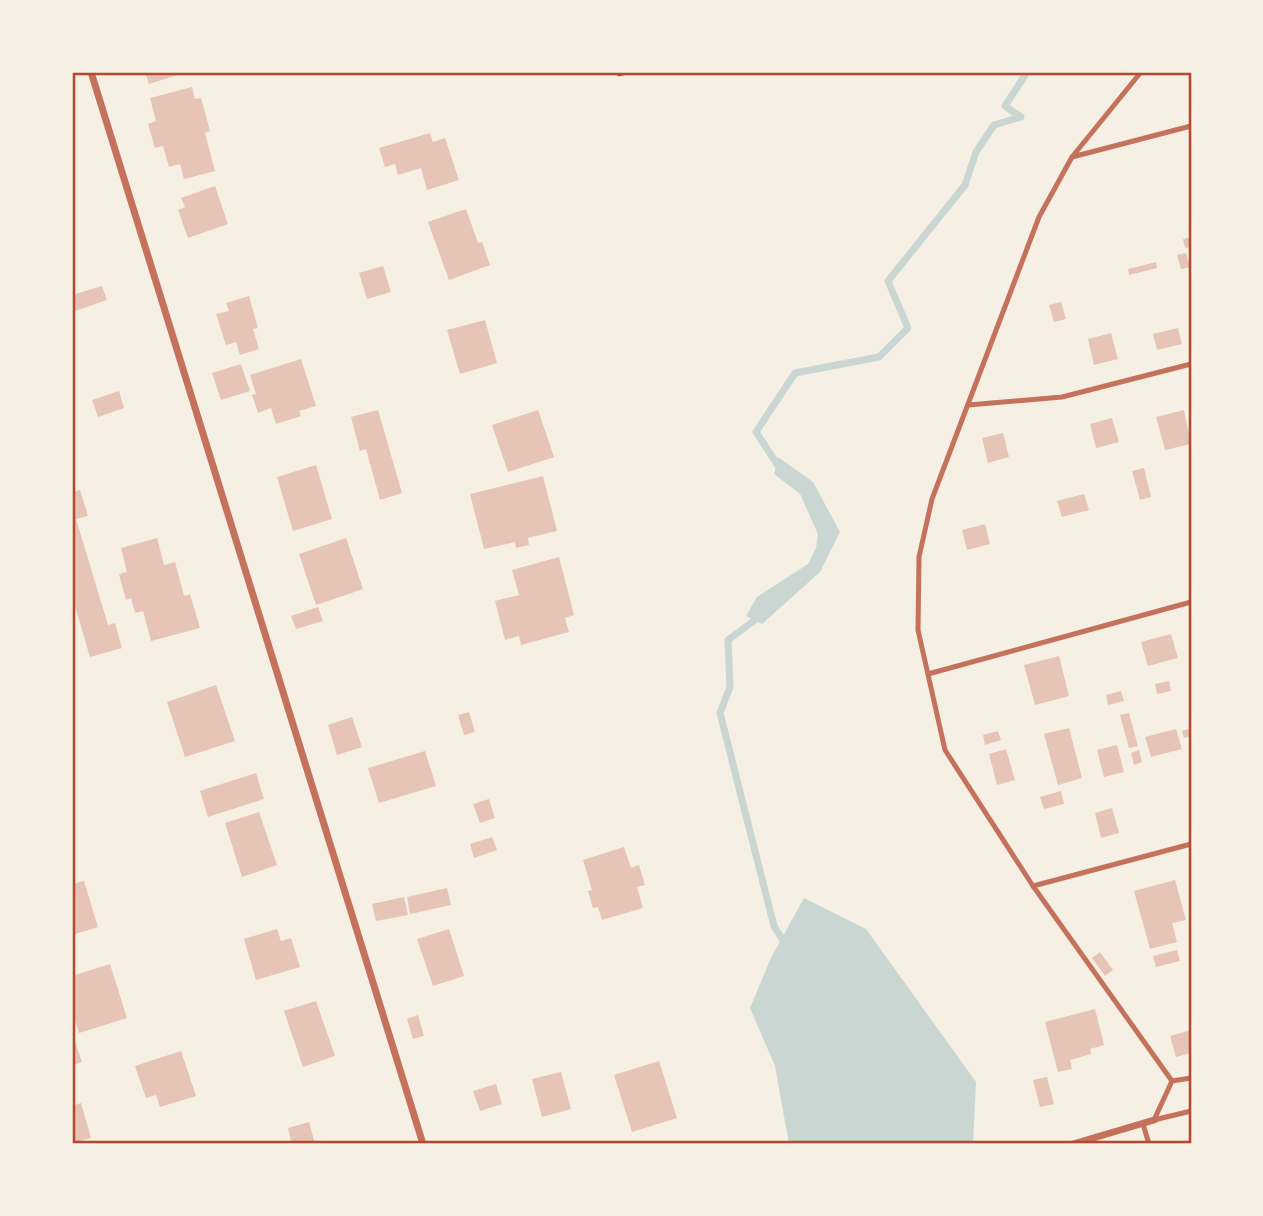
<svg xmlns="http://www.w3.org/2000/svg" width="1263" height="1216" font-family="Commissioner,sans-serif">
<rect width="100%" height="100%" fill="#f6efe4"/>
<!-- water -->
<g fill="#c9d6d2">
<path d="M778,457L813,482L840,532L820,572L762,624L746,616L757,597L808,564L816,548L818,534L800,494L774,474Z"/>
<path d="M804,898L866,929L976,1082L973,1144H789L775,1066L750,1008L771,958Z"/>
</g>
<g fill="none" stroke-linecap="round" stroke-linejoin="round">
<!-- stream -->
<g stroke="#c9d6d2" stroke-width="7">
<path d="M781,470L756,432L795,373L879,357L908,328L888,281L965,185L976,152L994,125L1021,117L1005,106L1027,72"/>
<path d="M763,614L728,640L730,687L720,713L774,926L785,944"/>
</g>
</g>
<!-- building -->
<g fill="#e6c5b7">
<path d="M145,72H187L149,84Z"/>
<path d="M192,87L195,99L201,98L210,131L205,133L215,171L184,179L180,164L169,167L163,146L155,148L148,124L156,121L150,98Z"/>
<path d="M430,133L433,142L445,138L459,180L427,190L421,168L398,175L395,164L385,167L379,148Z"/>
<path d="M215,186L228,224L188,238L178,210L185,207L181,198Z"/>
<path d="M466,209L478,243L482,242L490,265L449,280L428,222Z"/>
<path d="M1191,237V247L1185,248L1183,239Z"/>
<path d="M1186,253L1190,267L1181,269L1177,255Z"/>
<path d="M1156,262L1157,268L1129,275L1128,269Z"/>
<path d="M383,266L391,292L367,299L359,273Z"/>
<path d="M102,286L107,300L75,311L72,295Z"/>
<path d="M249,296L258,328L253,329L259,349L240,355L236,342L226,345L216,314L229,311L226,303Z"/>
<path d="M1061,302L1066,319L1054,322L1049,305Z"/>
<path d="M485,320L497,363L460,374L447,330Z"/>
<path d="M1178,328L1182,344L1157,350L1153,334Z"/>
<path d="M1111,333L1118,359L1094,365L1088,339Z"/>
<path d="M301,359L316,406L299,411L301,416L276,424L271,408L258,413L252,395L256,394L250,375Z"/>
<path d="M241,364L250,391L221,400L212,373Z"/>
<path d="M119,391L124,408L98,417L92,400Z"/>
<path d="M378,410L402,493L380,500L366,449L360,451L351,417Z"/>
<path d="M538,410L554,457L508,472L492,425Z"/>
<path d="M1184,410L1191,444L1165,450L1156,417Z"/>
<path d="M1112,418L1119,442L1096,448L1090,424Z"/>
<path d="M1003,433L1009,457L988,463L982,438Z"/>
<path d="M316,465L332,519L293,531L277,477Z"/>
<path d="M1144,468L1151,497L1140,500L1132,471Z"/>
<path d="M543,476L557,531L528,538L529,545L516,548L515,542L484,549L470,494Z"/>
<path d="M80,490L88,516L76,519L108,625L115,623L122,648L90,657L72,596V492Z"/>
<path d="M1084,494L1089,510L1062,517L1057,501Z"/>
<path d="M985,524L990,544L967,550L962,530Z"/>
<path d="M157,538L164,565L175,562L184,596L190,594L200,628L151,641L143,611L135,613L131,598L126,600L119,574L127,572L121,548Z"/>
<path d="M346,538L363,589L316,605L299,554Z"/>
<path d="M559,557L574,615L565,618L569,632L521,645L519,636L505,640L495,601L519,595L512,570Z"/>
<path d="M318,607L323,621L296,629L291,616Z"/>
<path d="M1171,634L1178,658L1148,666L1141,642Z"/>
<path d="M1059,656L1069,696L1035,705L1024,665Z"/>
<path d="M1169,681L1171,691L1157,694L1155,684Z"/>
<path d="M216,685L235,741L185,757L167,702Z"/>
<path d="M1121,691L1124,701L1108,705L1106,695Z"/>
<path d="M469,712L475,732L464,735L458,715Z"/>
<path d="M1129,713L1138,746L1129,748L1120,715Z"/>
<path d="M352,717L362,747L337,755L328,725Z"/>
<path d="M1069,728L1082,778L1058,785L1044,734Z"/>
<path d="M1191,728V736L1184,738L1182,731Z"/>
<path d="M1176,729L1182,749L1151,757L1145,737Z"/>
<path d="M998,731L1001,740L985,745L983,735Z"/>
<path d="M1117,745L1124,772L1104,777L1097,750Z"/>
<path d="M1006,749L1015,780L997,785L989,754Z"/>
<path d="M1139,750L1142,762L1134,765L1131,753Z"/>
<path d="M425,751L436,786L379,803L368,768Z"/>
<path d="M256,773L264,799L208,817L200,791Z"/>
<path d="M1061,791L1064,804L1044,809L1040,797Z"/>
<path d="M489,799L495,818L480,823L473,804Z"/>
<path d="M1112,808L1119,833L1101,838L1095,813Z"/>
<path d="M259,812L277,865L242,877L225,823Z"/>
<path d="M492,837L497,850L474,858L470,844Z"/>
<path d="M624,847L631,868L639,865L645,885L637,887L643,908L602,920L598,907L593,908L588,891L592,890L583,860Z"/>
<path d="M1175,880L1186,920L1172,923L1177,942L1150,949L1134,891Z"/>
<path d="M84,881L98,927L72,935V884Z"/>
<path d="M447,888L451,905L410,914L407,897Z"/>
<path d="M404,897L408,915L376,921L372,904Z"/>
<path d="M277,929L281,941L291,938L300,967L256,980L244,939Z"/>
<path d="M449,929L464,976L433,986L417,939Z"/>
<path d="M1177,950L1180,961L1156,967L1153,956Z"/>
<path d="M1100,952L1113,970L1105,976L1092,958Z"/>
<path d="M110,964L127,1018L79,1033L72,1010V976Z"/>
<path d="M316,1001L335,1056L303,1067L284,1011Z"/>
<path d="M1095,1009L1104,1045L1090,1049L1091,1054L1070,1060L1072,1069L1058,1072L1045,1022Z"/>
<path d="M418,1015L424,1036L413,1039L407,1019Z"/>
<path d="M1191,1030V1053L1176,1057L1170,1036Z"/>
<path d="M72,1032L82,1062L72,1066Z"/>
<path d="M181,1051L196,1096L160,1107L156,1095L146,1098L135,1066Z"/>
<path d="M659,1061L677,1118L632,1132L614,1075Z"/>
<path d="M561,1072L571,1109L542,1117L532,1079Z"/>
<path d="M1047,1077L1054,1104L1040,1107L1033,1080Z"/>
<path d="M496,1084L502,1104L480,1111L473,1091Z"/>
<path d="M81,1103L91,1138L72,1143V1106Z"/>
<path d="M309,1122L315,1144H284L291,1141L288,1128Z"/>
</g>
<g fill="none" stroke-linecap="round" stroke-linejoin="round">
<!-- path -->
<path stroke="#b5482f" stroke-width="4.5" d="M619,74L628,72"/>
<!-- service -->
<g stroke="#c5725c" stroke-width="5">
<path d="M1141,72L1072,157L1191,126"/>
<path d="M1072,157L1039,217L932,499L919,557L918,630L945,750L1033,886L1172,1081"/>
<path d="M968,405L1062,397L1191,364"/>
<path d="M928,674L1191,602"/>
<path d="M1033,886L1191,844"/>
<path d="M1154,1120L1172,1081L1191,1078"/>
<path d="M1154,1120L1191,1111"/>
<path d="M1143,1124L1149,1144"/>
</g>
<!-- minor -->
<g stroke="#c5725c" stroke-width="7">
<path d="M91,72L423,1144"/>
<path d="M1073,1144L1154,1120"/>
</g>
</g>
<!-- border -->
<rect width="1263" height="1216" fill="none" stroke="#f6efe4" stroke-width="147"/>
<rect x="74" y="74" width="1116" height="1068" fill="none" stroke="#b5482f" stroke-width="2.5"/>
</svg>
